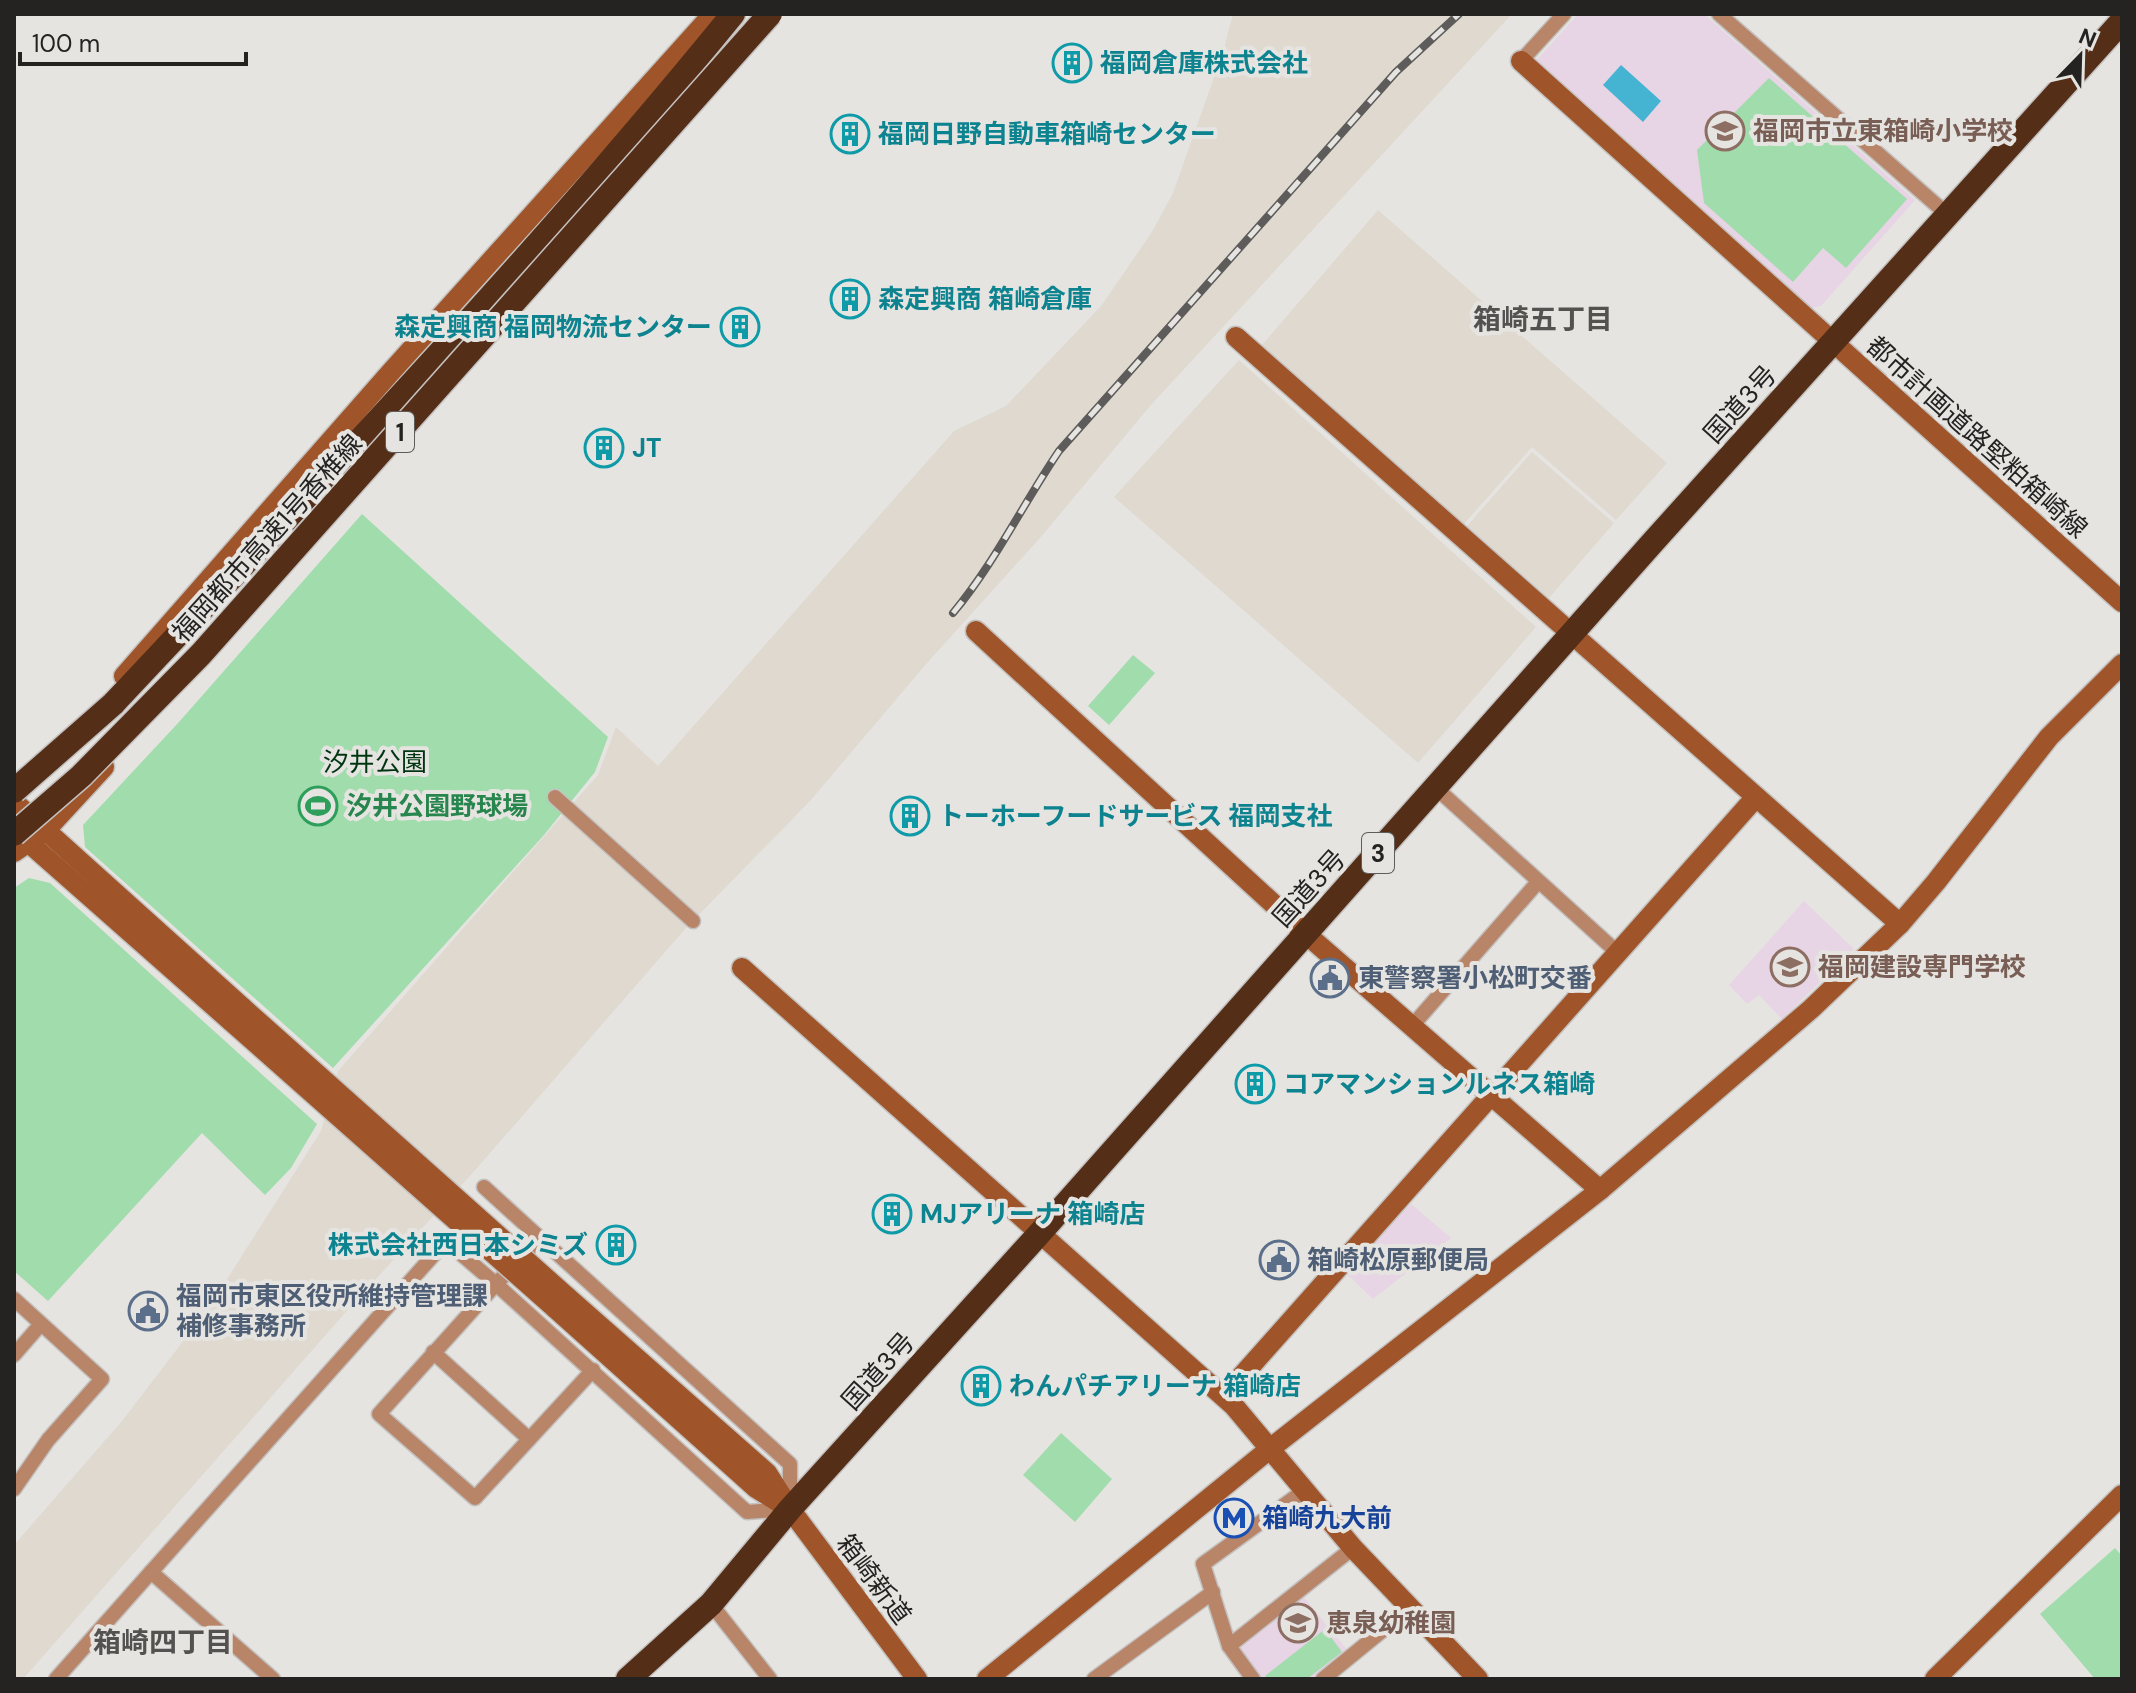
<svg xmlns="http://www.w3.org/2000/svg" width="2136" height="1693" font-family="'DM Sans','Noto Sans JP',sans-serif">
<rect width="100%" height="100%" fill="#e6e4e1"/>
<!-- built -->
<g fill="#dfd9d0">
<path d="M1233,14H1512L1150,406L1040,538L927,663L810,801L686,928L477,1168L345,1313L23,1679H14V1545L122,1421L210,1306L321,1131L338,1071L598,775L616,727L658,766L954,431L1006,406L1101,306L1152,232L1173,193L1222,55Z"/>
<path d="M1378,210L1667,463L1616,520L1532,447L1464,524L1262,345Z"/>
<path d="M1239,360L1536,627L1418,763L1114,497Z"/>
<path d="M1532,452L1614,523L1549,598L1467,526Z"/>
</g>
<!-- education -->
<g fill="#e7d4e4">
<path d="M1578,14H1704L1915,200L1821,306L1811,308L1535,62Z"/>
<path d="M1804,901L1854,949L1782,1019L1759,995L1747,1004L1729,985Z"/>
<path d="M1411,1204L1451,1238L1373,1299L1345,1272Z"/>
<path d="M1302,1595L1348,1651L1314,1679H1260L1239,1650Z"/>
</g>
<!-- green -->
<g fill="#a1dcac">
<path d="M1769,78L1907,199L1846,268L1823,248L1793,282L1704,203L1697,150Z"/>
<path d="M362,514L608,737L595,772L544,835L333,1068L85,847L83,825L179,722Z"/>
<path d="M1133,655L1155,673L1109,725L1088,706Z"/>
<path d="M29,878L50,883L317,1124L291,1168L265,1195L202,1133L48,1301L14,1271V888Z"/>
<path d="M1061,1433L1112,1479L1075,1522L1023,1475Z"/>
<path d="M2115,1548L2122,1556V1679H2095L2040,1614Z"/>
<path d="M1325,1629L1342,1652L1307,1679H1267L1265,1676Z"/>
</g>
<!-- water -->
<path fill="#45b3d2" d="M1621,65L1661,101L1643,122L1603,85Z"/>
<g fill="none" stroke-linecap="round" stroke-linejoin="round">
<defs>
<g id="street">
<path d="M1719,14L1949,216"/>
<path d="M1521,61L1564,14"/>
<path d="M1436,788L1618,953"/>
<path d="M555,797L693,921"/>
<path d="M1412,1026L1538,882"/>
<path d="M484,1187L540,1238"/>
<path d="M540,1238L790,1464V1509L747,1512L496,1284Z"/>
<path d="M14,1299L102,1379L48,1440L14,1489"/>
<path d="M433,1352L529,1439"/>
<path d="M14,1355L41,1324"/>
<path d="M151,1572L446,1241L496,1284L379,1414L475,1498L593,1370"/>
<path d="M711,1604L770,1679"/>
<path d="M1229,1646L1353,1548"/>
<path d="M56,1679L151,1572L273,1679"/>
<path d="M1094,1679L1213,1592"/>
<path d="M1253,1679L1229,1646L1203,1564L1305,1490"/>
<path d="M1323,1679L1410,1608"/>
</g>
<g id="secondary">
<path d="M1521,61L2122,602"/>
<path d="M1236,337L1900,924"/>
<path d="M976,631L1306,934L1600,1190"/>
<path d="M124,676L390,373L713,14"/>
<path d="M14,802L243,1008"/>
<path d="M19,834L232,1022"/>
<path d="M14,852L45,831L104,767"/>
<path d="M742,968L1234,1406L1353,1548L1478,1679"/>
<path d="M566,1296L767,1473L790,1509L917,1679"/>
<path d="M555,1308L756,1488L783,1505"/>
<path d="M1224,1396L1756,797"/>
<path d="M987,1679L1271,1448L1600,1190L1811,1009L1900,924L1936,882L2049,737L2122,664"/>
<path d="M1935,1679L2122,1495"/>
</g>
<g id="highway">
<path d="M113,704C324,479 538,254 733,14"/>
<path d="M628,1679L711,1604L790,1509L1039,1234L1653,542L2122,21"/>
</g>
</defs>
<!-- street casing -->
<use href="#street" stroke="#c3c1bf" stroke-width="17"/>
<!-- secondary casing -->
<use href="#secondary" stroke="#c3c1bf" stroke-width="23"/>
<!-- highway casing -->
<use href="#highway" stroke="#c3c1bf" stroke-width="27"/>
<!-- street -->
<use href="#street" stroke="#b98569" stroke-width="14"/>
<!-- secondary -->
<use href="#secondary" stroke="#9f5529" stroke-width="20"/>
<!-- highway -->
<use href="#highway" stroke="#552e18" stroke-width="24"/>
<defs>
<path id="rail" d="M953,613C994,564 1023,504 1059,451L1396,72L1459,14"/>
</defs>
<!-- rail casing -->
<use href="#rail" stroke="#5d5c5a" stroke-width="8"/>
<!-- rail -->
<use href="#rail" stroke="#e6e4e1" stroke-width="5" stroke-dasharray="15" stroke-linecap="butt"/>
<defs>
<g id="secondary-bridge">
<path d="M243,1008L566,1296"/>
<path d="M232,1022L555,1308"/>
</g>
<g id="highway-bridge">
<path d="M14,791L113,704"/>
<path d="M14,834L81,776L201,654L770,14"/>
</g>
</defs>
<!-- secondary-bridge casing -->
<use href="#secondary-bridge" stroke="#c3c1bf" stroke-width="23" stroke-linecap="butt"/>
<!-- highway-bridge casing -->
<use href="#highway-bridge" stroke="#c3c1bf" stroke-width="27" stroke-linecap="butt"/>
<!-- secondary-bridge -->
<use href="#secondary-bridge" stroke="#9f5529" stroke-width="20"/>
<!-- highway-bridge -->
<use href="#highway-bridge" stroke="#552e18" stroke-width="24"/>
</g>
<!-- icons -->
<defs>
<symbol id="building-ring" viewBox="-11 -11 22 22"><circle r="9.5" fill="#e6e4e1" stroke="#0f9aa8" stroke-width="1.5"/><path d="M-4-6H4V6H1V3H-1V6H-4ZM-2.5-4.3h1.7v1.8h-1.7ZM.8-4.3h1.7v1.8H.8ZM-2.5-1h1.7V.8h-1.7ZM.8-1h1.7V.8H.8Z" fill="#0f9aa8"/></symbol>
<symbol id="school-ring" viewBox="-11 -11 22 22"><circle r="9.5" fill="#e6e4e1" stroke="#8d6e63" stroke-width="1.5"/><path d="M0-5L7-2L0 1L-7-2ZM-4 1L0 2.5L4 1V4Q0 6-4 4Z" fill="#8d6e63"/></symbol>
<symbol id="stadium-ring" viewBox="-11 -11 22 22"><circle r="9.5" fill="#e6e4e1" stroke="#2e9e5b" stroke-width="1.5"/><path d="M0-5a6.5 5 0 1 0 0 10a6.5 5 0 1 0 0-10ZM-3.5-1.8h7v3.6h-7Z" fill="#2e9e5b"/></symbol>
<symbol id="university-ring" viewBox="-11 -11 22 22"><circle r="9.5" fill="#e6e4e1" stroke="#8d6e63" stroke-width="1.5"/><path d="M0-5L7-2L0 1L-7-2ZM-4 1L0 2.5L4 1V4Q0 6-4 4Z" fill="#8d6e63"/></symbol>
<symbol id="civic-ring" viewBox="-11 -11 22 22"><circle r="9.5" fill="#e6e4e1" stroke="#5c6f8a" stroke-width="1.5"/><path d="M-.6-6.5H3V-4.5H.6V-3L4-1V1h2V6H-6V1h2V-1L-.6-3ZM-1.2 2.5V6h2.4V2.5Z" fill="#5c6f8a"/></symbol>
<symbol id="metro-ring" viewBox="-11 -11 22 22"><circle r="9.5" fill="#e6e4e1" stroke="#1a4fb4" stroke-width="1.5"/><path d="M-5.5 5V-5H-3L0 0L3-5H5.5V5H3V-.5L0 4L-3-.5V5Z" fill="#1a4fb4"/></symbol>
</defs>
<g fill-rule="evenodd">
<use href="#building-ring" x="1050" y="41" width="44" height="44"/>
<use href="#school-ring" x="1703" y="109" width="44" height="44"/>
<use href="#building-ring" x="828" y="112" width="44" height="44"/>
<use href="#building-ring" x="828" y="277" width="44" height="44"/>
<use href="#building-ring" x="718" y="305" width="44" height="44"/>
<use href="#building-ring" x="582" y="426" width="44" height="44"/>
<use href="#stadium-ring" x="296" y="784" width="44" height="44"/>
<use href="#building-ring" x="888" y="794" width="44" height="44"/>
<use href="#university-ring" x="1768" y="945" width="44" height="44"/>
<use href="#civic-ring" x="1308" y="956" width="44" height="44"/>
<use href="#building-ring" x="1233" y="1062" width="44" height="44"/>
<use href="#building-ring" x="870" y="1192" width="44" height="44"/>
<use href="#building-ring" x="594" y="1223" width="44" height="44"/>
<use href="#civic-ring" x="1257" y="1238" width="44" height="44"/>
<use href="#civic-ring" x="126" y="1289" width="44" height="44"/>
<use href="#building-ring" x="959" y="1364" width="44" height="44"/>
<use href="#metro-ring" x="1212" y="1496" width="44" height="44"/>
<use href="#school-ring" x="1276" y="1601" width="44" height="44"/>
</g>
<g text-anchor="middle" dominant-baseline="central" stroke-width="8" stroke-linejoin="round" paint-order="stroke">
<!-- shield labels -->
<g fill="#e6e4e1" stroke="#5e5d5b" stroke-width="2">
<rect x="386" y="412" width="28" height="40" rx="6"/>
<rect x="1362" y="833" width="32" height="40" rx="6"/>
</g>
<g font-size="24" font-weight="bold" fill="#242322">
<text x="400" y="432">1</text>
<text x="1378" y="853">3</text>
</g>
<!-- culture labels -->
<g font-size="26" font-weight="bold" fill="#0d838f" stroke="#e6e4e1" text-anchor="start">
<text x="1100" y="63">福岡倉庫株式会社</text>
<text x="878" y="134">福岡日野自動車箱崎センター</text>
<text x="878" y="299">森定興商 箱崎倉庫</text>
<text x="712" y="327" text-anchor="end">森定興商 福岡物流センター</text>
<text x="632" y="448">JT</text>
<text x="938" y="816">トーホーフードサービス 福岡支社</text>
<text x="1283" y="1084">コアマンションルネス箱崎</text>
<text x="920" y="1214">MJアリーナ 箱崎店</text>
<text x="588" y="1245" text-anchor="end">株式会社西日本シミズ</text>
<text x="1009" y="1386">わんパチアリーナ 箱崎店</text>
</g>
<!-- education labels -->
<g font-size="26" font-weight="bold" fill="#785e54" stroke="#e6e4e1" text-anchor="start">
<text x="1753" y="131">福岡市立東箱崎小学校</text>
<text x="1818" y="967">福岡建設専門学校</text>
<text x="1326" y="1623">恵泉幼稚園</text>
</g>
<!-- street labels -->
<g font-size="26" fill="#242322" stroke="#e6e4e1">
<text transform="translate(1740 404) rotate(-48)">国道3号</text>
<text transform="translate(1977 437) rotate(42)">都市計画道路堅粕箱崎線</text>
<text transform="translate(267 538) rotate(-48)">福岡都市高速1号香椎線</text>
<text transform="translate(1309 888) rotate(-48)">国道3号</text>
<text transform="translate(878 1371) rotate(-48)">国道3号</text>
<text transform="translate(874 1579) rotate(53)">箱崎新道</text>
</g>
<!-- park labels -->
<g font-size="26" fill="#003511" stroke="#e6e4e1">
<text x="375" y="762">汐井公園</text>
</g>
<!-- leisure labels -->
<g font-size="26" font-weight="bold" fill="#27864d" stroke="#e6e4e1" text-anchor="start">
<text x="346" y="806">汐井公園野球場</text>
</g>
<!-- service labels -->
<g font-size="26" font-weight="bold" fill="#4e5e75" stroke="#e6e4e1" text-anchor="start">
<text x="1358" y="978">東警察署小松町交番</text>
<text x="1307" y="1260">箱崎松原郵便局</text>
<text x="176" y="1296">福岡市東区役所維持管理課<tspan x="176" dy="30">補修事務所</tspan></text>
</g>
<!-- transit labels -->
<g font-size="26" font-weight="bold" fill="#164399" stroke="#e6e4e1" text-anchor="start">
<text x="1262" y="1518">箱崎九大前</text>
</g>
<!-- neighbourhood labels -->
<g font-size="28" font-weight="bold" fill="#545250" stroke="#e6e4e1">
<text x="1543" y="319">箱崎五丁目</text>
<text x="163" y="1642">箱崎四丁目</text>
</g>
</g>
<!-- border -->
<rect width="2136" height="1693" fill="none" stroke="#242322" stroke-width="32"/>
<!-- north arrow -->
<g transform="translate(2080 56) rotate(23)" stroke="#e6e4e1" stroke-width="6" paint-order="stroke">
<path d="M0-6L14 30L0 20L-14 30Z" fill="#242322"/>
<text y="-12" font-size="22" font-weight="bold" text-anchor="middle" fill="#242322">N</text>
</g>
<!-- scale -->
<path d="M20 52v12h226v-12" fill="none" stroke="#242322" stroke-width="4"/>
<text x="32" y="52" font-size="24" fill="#242322" stroke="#e6e4e1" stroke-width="6" paint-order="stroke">100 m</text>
</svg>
